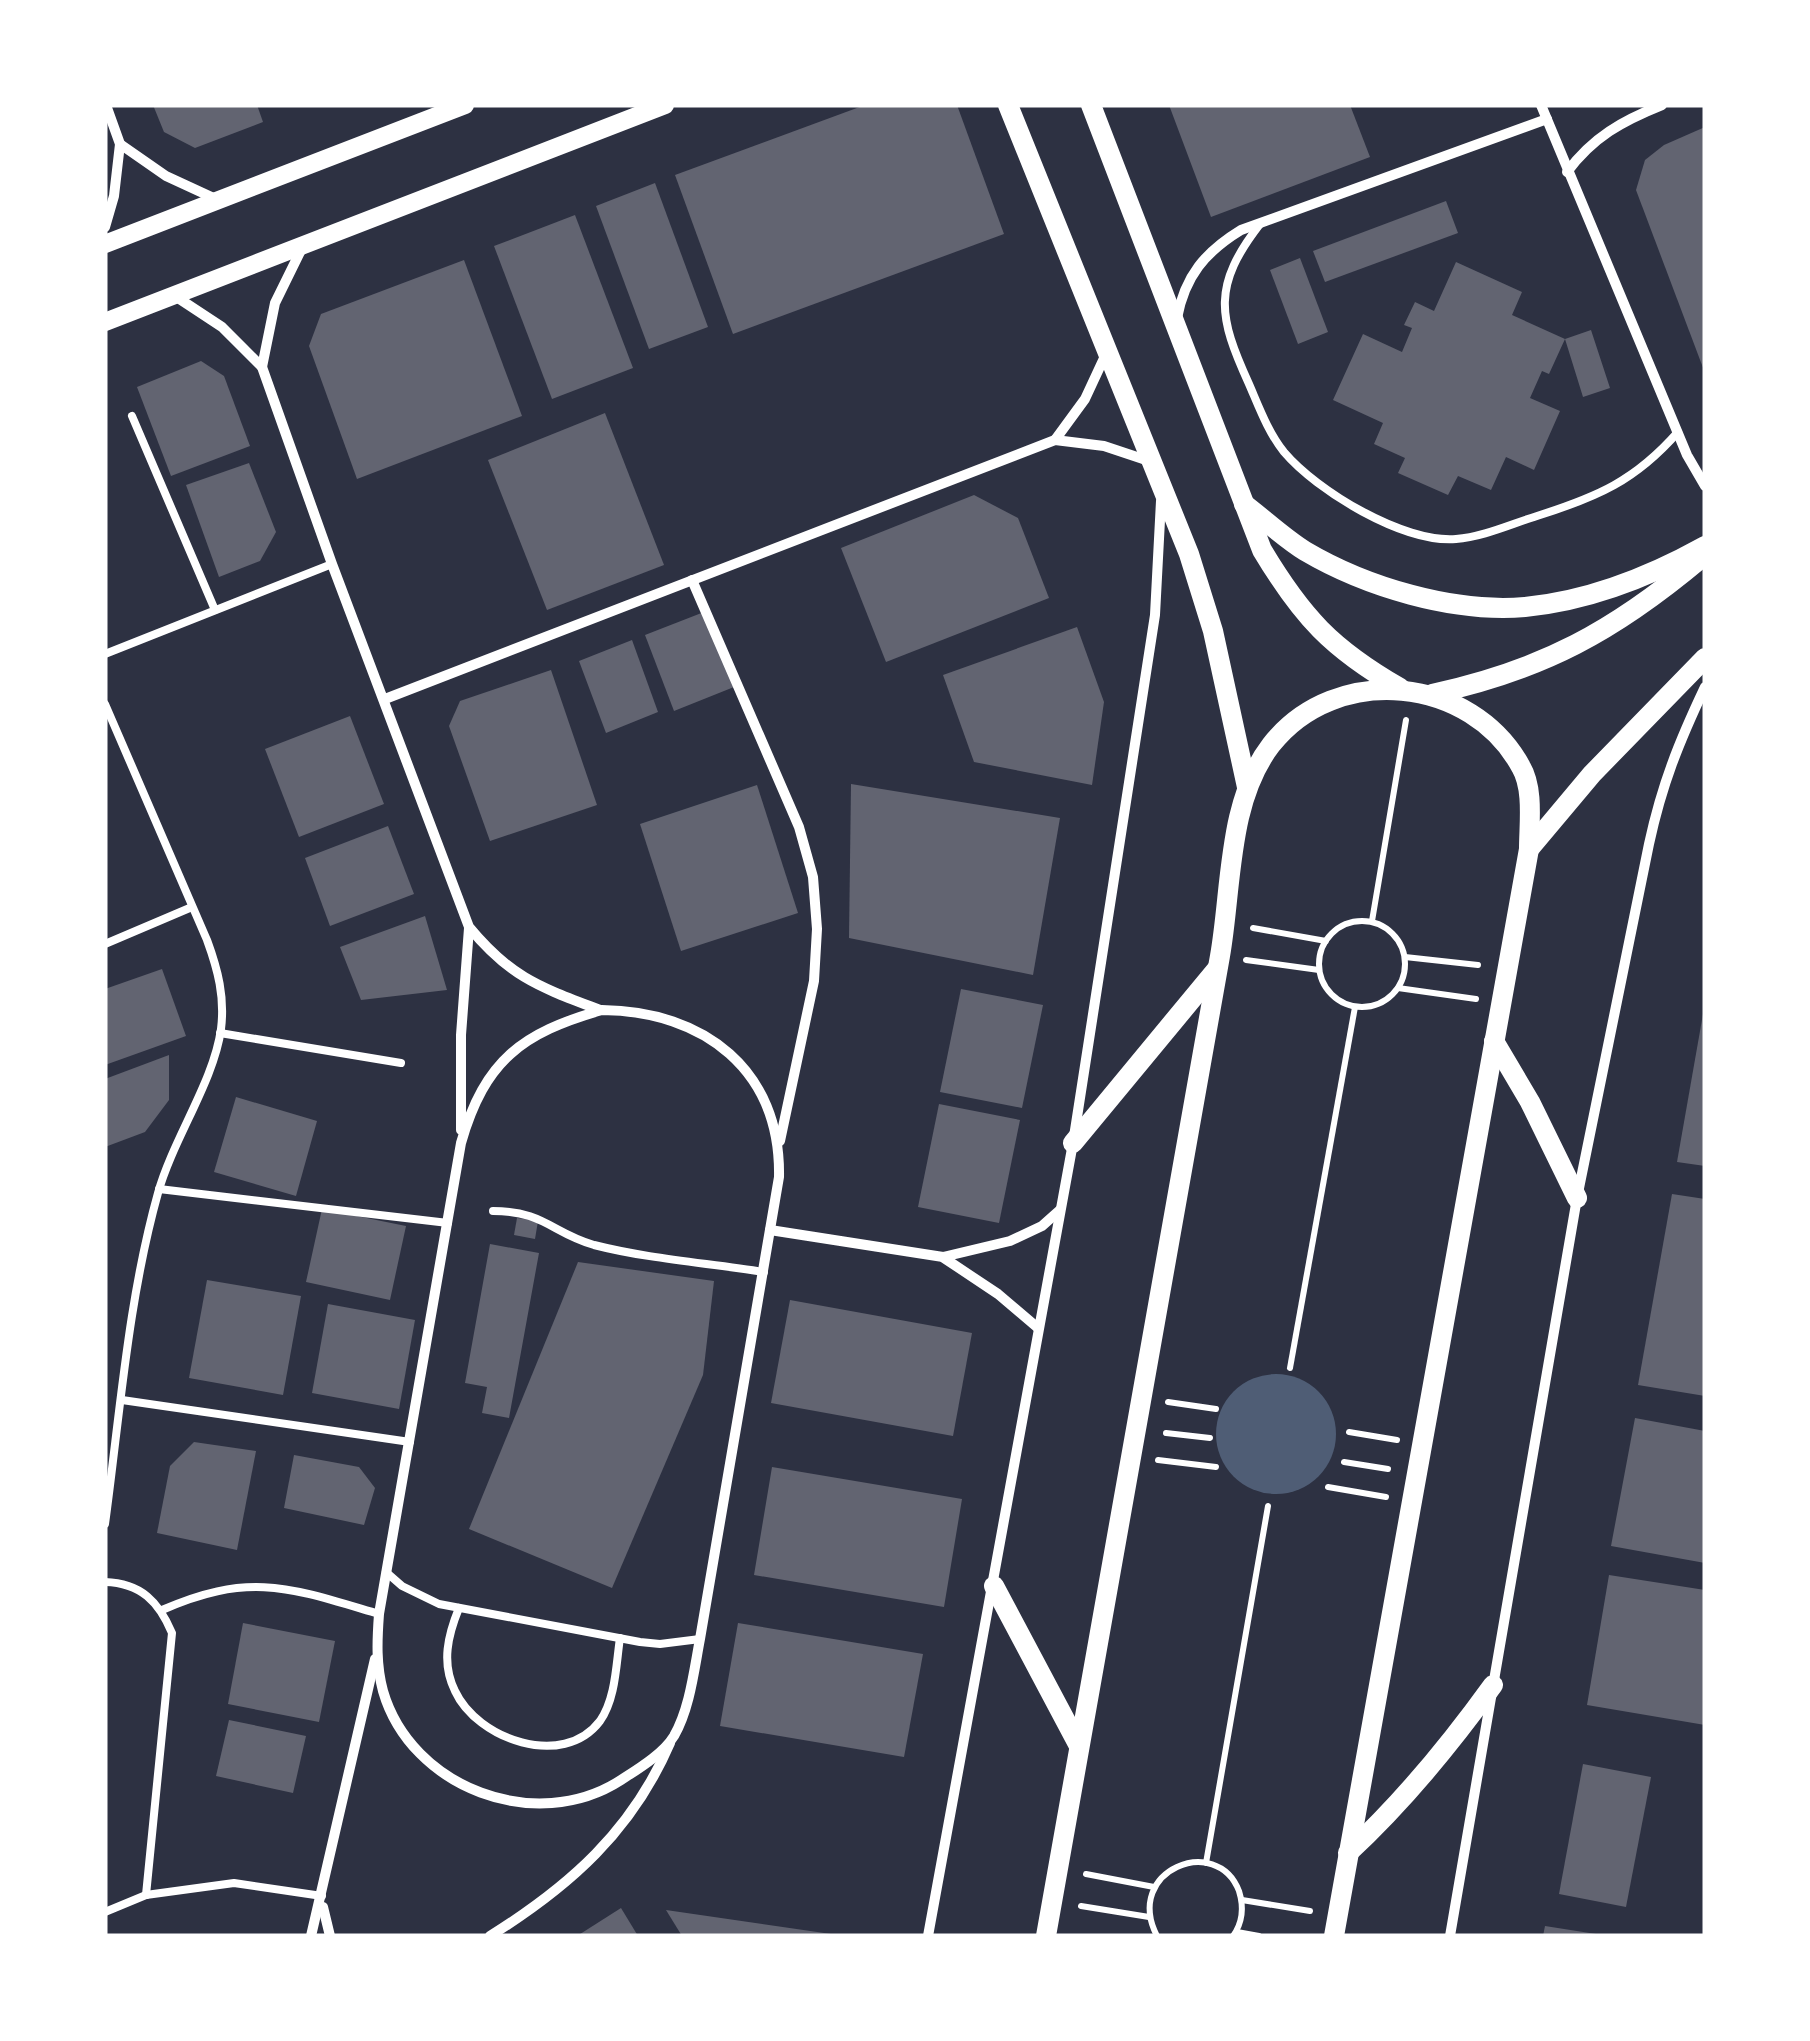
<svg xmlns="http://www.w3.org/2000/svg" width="1810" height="2041" font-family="Ubuntu,sans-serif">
<rect width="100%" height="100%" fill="#2d3142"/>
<!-- water -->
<circle fill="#4f5d75" cx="1276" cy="1434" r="60"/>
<!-- building -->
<g fill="#626471">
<path d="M153,105H257L263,122L195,148L164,132Z"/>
<path d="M865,105H957L1004,234L733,334L675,175Z"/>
<path d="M1169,105H1350L1370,157L1211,217Z"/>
<path d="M1705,127V373L1636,190L1645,160L1664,145Z"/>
<path d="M655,183L708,327L649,349L596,206Z"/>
<path d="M1446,201L1458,233L1325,282L1313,251Z"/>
<path d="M575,215L633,368L552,399L494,246Z"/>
<path d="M1300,258L1328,332L1298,344L1270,270Z"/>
<path d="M464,260L522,416L357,479L309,346L321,314Z"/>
<path d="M1456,262L1522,292L1512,315L1565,339L1591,330L1610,388L1583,397L1565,339L1549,374L1542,371L1530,398L1560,411L1534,470L1506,457L1491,490L1458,476L1448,495L1398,473L1405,458L1374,444L1383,423L1333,400L1363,334L1402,352L1412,328L1404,325L1415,302L1434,311Z"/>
<path d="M201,361L224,376L250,446L171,476L137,387Z"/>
<path d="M605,413L664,565L547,610L488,460Z"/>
<path d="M249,463L276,532L260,561L219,577L186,485Z"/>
<path d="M974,495L1018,518L1049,598L886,662L841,548Z"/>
<path d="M704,612L734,687L674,711L645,635Z"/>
<path d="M1077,627L1104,702L1092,785L974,762L943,675Z"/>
<path d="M632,640L658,712L606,733L579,661Z"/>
<path d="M551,670L597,805L490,841L449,726L460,701Z"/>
<path d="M350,716L384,804L299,837L265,749Z"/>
<path d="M851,784L1060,818L1033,975L849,938Z"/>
<path d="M757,785L798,913L681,951L640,824Z"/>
<path d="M388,826L414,894L330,926L305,858Z"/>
<path d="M425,916L447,990L361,1000L340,947Z"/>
<path d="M162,969L186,1036L105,1065V989Z"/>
<path d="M961,989L1043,1005L1022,1108L940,1092Z"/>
<path d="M1703,1014L1705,1015V1166L1677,1162Z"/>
<path d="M169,1055V1100L145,1132L105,1147V1079Z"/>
<path d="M236,1097L317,1121L296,1196L214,1172Z"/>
<path d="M939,1104L1020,1120L999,1223L918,1207Z"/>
<path d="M1672,1194L1705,1199V1396L1638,1385Z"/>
<path d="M322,1209L406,1226L390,1300L306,1282Z"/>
<path d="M517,1218L538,1221L535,1239L514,1235Z"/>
<path d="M490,1244L539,1253L509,1418L482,1413L487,1387L465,1383Z"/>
<path d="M578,1262L714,1281L703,1375L612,1588L469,1529Z"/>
<path d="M207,1280L301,1296L283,1395L189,1378Z"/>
<path d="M790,1300L972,1333L953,1436L771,1403Z"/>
<path d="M328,1304L415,1320L399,1409L312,1393Z"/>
<path d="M1635,1418L1705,1431V1563L1611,1546Z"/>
<path d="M194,1442L256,1451L237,1550L157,1533L170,1466Z"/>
<path d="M294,1455L359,1467L375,1488L364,1525L284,1508Z"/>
<path d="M772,1467L962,1499L944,1607L754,1575Z"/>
<path d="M1609,1575L1705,1590V1725L1587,1705Z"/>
<path d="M243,1623L335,1641L319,1722L228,1704Z"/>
<path d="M738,1623L923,1654L904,1757L720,1726Z"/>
<path d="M229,1720L306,1736L293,1793L216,1776Z"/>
<path d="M1583,1764L1651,1777L1626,1907L1559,1894Z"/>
<path d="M621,1908L638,1936H577Z"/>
<path d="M666,1910L831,1934V1936H682Z"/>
<path d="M1545,1926L1596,1934V1936H1543Z"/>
</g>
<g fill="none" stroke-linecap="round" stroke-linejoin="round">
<!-- path -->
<g stroke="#fff" stroke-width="6">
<path d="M1372,921L1406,720"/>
<circle cx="1362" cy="964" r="43"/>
<path d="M1253,928L1326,941"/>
<path d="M1405,957L1478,965"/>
<path d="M1246,960L1319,970"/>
<path d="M1398,988L1476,999"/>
<path d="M1290,1368L1355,1007"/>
<path d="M1168,1402L1216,1409"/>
<path d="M1349,1432L1397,1440"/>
<path d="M1166,1433L1210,1438"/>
<path d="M1158,1460L1216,1467"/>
<path d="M1344,1462L1388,1469"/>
<path d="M1328,1487L1386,1497"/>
<path d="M1206,1863L1268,1506"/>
<path d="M1086,1874L1154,1887"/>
<path d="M1242,1900L1310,1911"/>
<path d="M1081,1906L1149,1917"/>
<path d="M1237,1932L1259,1936"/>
<path d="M1157,1936C1123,1870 1217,1833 1239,1891C1244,1907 1243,1922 1233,1936"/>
</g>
<!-- service -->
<g stroke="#fff" stroke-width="8">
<path d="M1260,224C1212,286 1218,316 1249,384C1259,407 1268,432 1284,452C1317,491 1403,543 1456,539C1483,537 1511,524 1537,516C1597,497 1635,481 1678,432"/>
<path d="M132,416L215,610"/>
<path d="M105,654L332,564"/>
<path d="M105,704L207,940C218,970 225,997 221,1029C214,1081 173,1139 158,1193C128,1300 120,1414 105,1524"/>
<path d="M105,944L192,907"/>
<path d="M220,1033L401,1063"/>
<path d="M159,1189L448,1223"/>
<path d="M493,1211C544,1211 552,1233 594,1245C649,1259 708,1263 764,1272"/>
<path d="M122,1400L410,1442"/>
<path d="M386,1572L402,1586L439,1604L640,1642L660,1644L700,1639"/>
<path d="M105,1582C141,1583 159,1602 172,1633L146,1895"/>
<path d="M459,1608C448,1635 441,1663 455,1691C477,1739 563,1770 600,1721C616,1698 616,1664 620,1638"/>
<path d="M162,1610C251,1571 291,1588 379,1614"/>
<path d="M105,1912L146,1895L234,1883L322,1896"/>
</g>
<!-- minor -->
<g stroke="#fff" stroke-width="10">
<path d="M1541,105L1687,455L1705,486"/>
<path d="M120,144L166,176L218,200"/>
<path d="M1567,172C1593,137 1622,121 1662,105"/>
<path d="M105,227L114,196L120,144L106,105"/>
<path d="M175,296L222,327L262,367L332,564L469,927C511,978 540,987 600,1010"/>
<path d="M1177,318C1185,276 1205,252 1241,230L1547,119"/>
<path d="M262,367L275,303L303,246"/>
<path d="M1055,440L1085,399L1105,356"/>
<path d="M692,580L799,827L813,877L817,929L814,981L780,1141"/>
<path d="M385,699L1055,440L1104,446L1152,462"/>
<path d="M602,1010C704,1011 781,1070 779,1177L700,1639C694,1670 690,1708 674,1736C663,1754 638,1769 621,1780C536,1835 411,1788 383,1691C376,1665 377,1641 379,1614L461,1143C485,1060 522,1033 602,1010Z"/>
<path d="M461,1130V1035L469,928"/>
<path d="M770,1230L943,1257L1010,1241L1042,1226L1060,1210"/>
<path d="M944,1258L998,1294L1038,1328"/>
<path d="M323,1907L330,1936"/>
<path d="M311,1936L375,1659"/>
<path d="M490,1936C570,1886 632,1831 670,1743"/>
<path d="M928,1936L1073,1143L1155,615L1161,501"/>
<path d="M1450,1936L1577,1198L1649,844C1662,784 1679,742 1705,687"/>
</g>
<!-- tertiary -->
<g stroke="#fff" stroke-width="18">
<path d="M105,244L465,105"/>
<path d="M105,322L665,105"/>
</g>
<!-- secondary -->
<g stroke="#fff" stroke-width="20">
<path d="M1008,105L1189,554L1213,631L1247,787"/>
<path d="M1091,105L1262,550C1302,617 1332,649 1400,688"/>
<path d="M1244,504C1264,519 1284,538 1305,551C1366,587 1453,613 1525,607C1587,601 1651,576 1705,546"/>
<path d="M1432,694C1543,670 1614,631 1700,559"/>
<path d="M1529,849L1592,774L1705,658"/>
<path d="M1494,1041L1530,1102L1577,1198"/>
<path d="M1073,1143L1216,970"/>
<path d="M994,1586L1079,1746"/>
<path d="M1348,1853C1403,1802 1449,1746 1493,1685"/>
<path d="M1046,1936L1220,956C1232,888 1227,802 1271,745C1336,662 1472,676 1521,767C1534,789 1529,824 1529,849L1334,1936"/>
</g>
</g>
<!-- border -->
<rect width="1810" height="2041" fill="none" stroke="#ffffff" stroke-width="215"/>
</svg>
